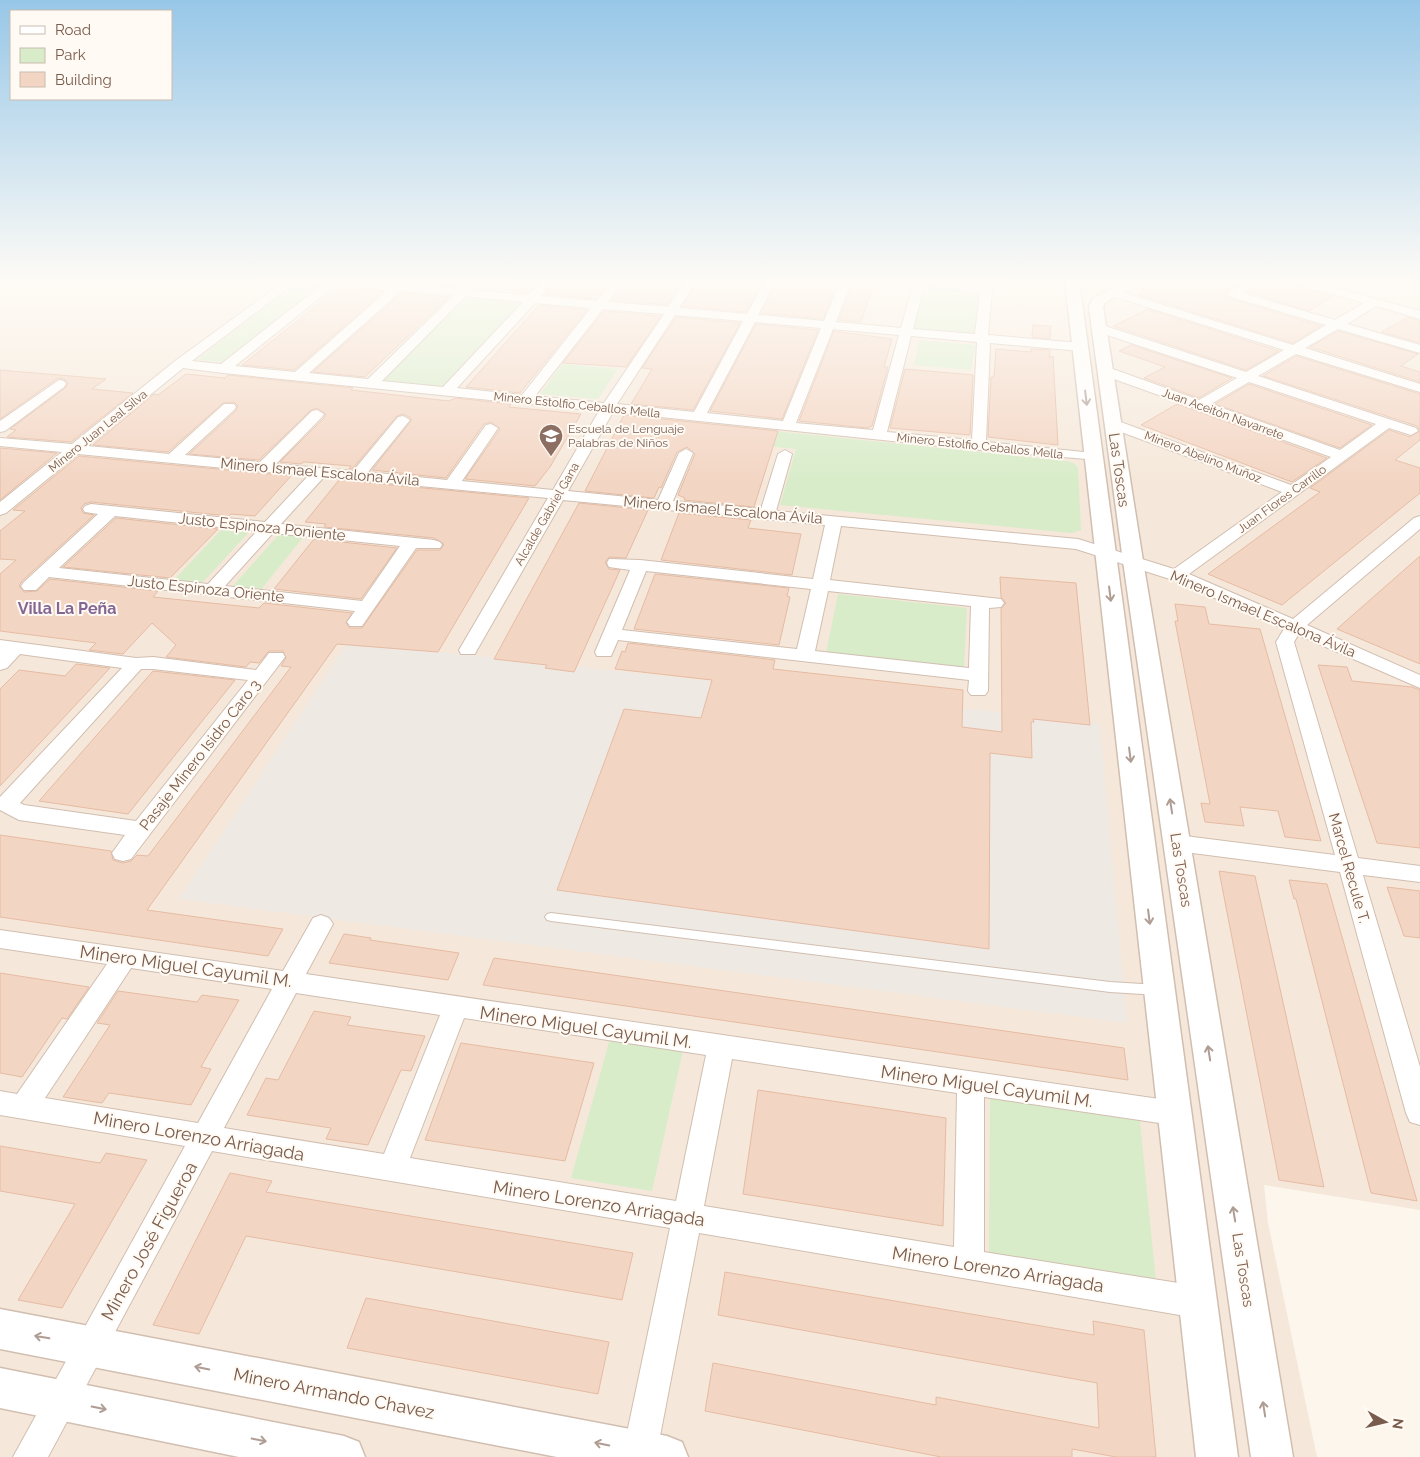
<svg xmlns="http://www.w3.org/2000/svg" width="1420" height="1457" font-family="Raleway,sans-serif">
<rect width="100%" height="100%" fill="#fdf6ec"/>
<!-- residential -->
<path fill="#f5e8da" d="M0,280H1354L1420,298V1210L1264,1185L1268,1223L1317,1457H0Z"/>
<!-- industrial -->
<path fill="#efe9e4" d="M348,642L1100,723L1127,1023L179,899Z"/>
<!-- green -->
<g fill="#d8ecc9">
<path d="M298,282L325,285L227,362L197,360Z"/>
<path d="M929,286L980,296L973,334L915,330L912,328L924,287Z"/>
<path d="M466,297L524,302L446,387L381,381Z"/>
<path d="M919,340L975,345L971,370L914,365Z"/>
<path d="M562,364H563L618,369L598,399L540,394Z"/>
<path d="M744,428L1066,461L1074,463L1078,468L1081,530L1072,533L780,505L796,449L739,443Z"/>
<path d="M224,527L248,530V533L204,581L196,584L173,581Z"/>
<path d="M280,533L305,535L259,592L233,589L232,587Z"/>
<path d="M838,594L967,608L964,668L826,653Z"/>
<path d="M611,1035L684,1046L652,1191L571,1178Z"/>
<path d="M990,1098L1140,1121L1156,1281L989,1253Z"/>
</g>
<!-- building -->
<g fill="#f3d5c3" stroke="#e6bba3">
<path d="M412,280H466L459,287L411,282Z"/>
<path d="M495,280H541L528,293L494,287Z"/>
<path d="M556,280H598L610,281L596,299L545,294Z"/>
<path d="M631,280H666L684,281L667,305L611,300L625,282L629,283Z"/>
<path d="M708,280H764L746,312L682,306L698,282L705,283Z"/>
<path d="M778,280H839L823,319L761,313Z"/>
<path d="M854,280H875L861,322L839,320Z"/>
<path d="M1170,280H1247L1227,290L1226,297L1321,326L1293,343L1138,295Z"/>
<path d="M1266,280H1286L1289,284L1334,296L1309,311L1247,292Z"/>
<path d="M1312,280H1363L1347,289Z"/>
<path d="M337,289L384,291L294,370L242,365Z"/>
<path d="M402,293L449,297L365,377L313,372Z"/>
<path d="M539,305L587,310L520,393L466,387Z"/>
<path d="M1148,309L1279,351L1246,370L1113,326Z"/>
<path d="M604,311L661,316L626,367L563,363Z"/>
<path d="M676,317L740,323L693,410L631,404L652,369L642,368Z"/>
<path d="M1407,317L1420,321V343L1382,332Z"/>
<path d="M756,324L818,330L782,419L710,411Z"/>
<path d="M1033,325L1051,326L1050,339L1032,337Z"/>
<path d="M834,331L892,339L884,367H888L872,426L867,428L799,421Z"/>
<path d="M1338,331L1418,354L1401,366L1420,372V382L1310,347Z"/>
<path d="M1131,345L1232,378L1199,398L1144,378L1165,367L1119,351Z"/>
<path d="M996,349L1031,352V349L1050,350L1049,358L1053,356L1058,445L988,437L991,377H994Z"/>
<path d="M1296,356L1420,394V440L1395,460L1420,468V493L1282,605L1208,574L1320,492L1310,488L1389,430L1410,437L1420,431L1417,426L1263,376Z"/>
<path d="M905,369L973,375L970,435L890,428Z"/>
<path d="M0,370L106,379L92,389L133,393L71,442L7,437L16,430L10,429L65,388L68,383L64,379L58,378L0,419Z"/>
<path d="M186,374L225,378L228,375L353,388L351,390L449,401L455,398L511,404L509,407L581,414L550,467L535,486L465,479L500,429L491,422L484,424L446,478L372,470L411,421V418L403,414L397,416L352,469H349L351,466L304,462L301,464L280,462L324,418L326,414L317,408L311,410L259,460L189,454L236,411L238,406L234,402L223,403L168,452L93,445L154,394L158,395Z"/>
<path d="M1249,384L1372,425L1340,448L1215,404Z"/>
<path d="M1177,404L1327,458L1292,482L1141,425Z"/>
<path d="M624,415L778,431L754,507L684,500L685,498L678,495L695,454L687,447L677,452L661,488L659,487L654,498L585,491Z"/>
<path d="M0,448L57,453L0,500Z"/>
<path d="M79,456L291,476L255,516L231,514L229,516L91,502L84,504L81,508L83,513L94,515L22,581L19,586L24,592L37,591L50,579L158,591L153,597L259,608L264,603L352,613L346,623L350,628H362L417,550H440L444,544L434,538L324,527L326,524L305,522L339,480L529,498L438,652L337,644L147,910L283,929L268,956L0,917V835L111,851L113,860L123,863L131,861L137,855L148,856L291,667L281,666L286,658L283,651H269L259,663L250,662L246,667L166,657L176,645L152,623L123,654L89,650L96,643L0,631V574L16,560L0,559V531L25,511L13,510Z"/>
<path d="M579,503L648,510L626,558L609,557L605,562L609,569L620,570L574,672L545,668L547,665L494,659Z"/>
<path d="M679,513L751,520L748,528L801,534L792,575L661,560Z"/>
<path d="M116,518L218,529L170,578L63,567Z"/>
<path d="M314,539L397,548L361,599L274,589Z"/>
<path d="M1420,556V664L1337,629L1346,621Z"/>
<path d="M655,574L789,588L787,596L790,597L779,645L634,629Z"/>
<path d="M1000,577L1076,583L1090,725L1033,719L1034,722H1031L1032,758L990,753L989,949L557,890L624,709L701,718L712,680L615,669L622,651L625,652L628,643L775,660L773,669L963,690L962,727L1002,732L1001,609L1006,603L1001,597Z"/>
<path d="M1175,604L1205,607L1209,624L1260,629L1321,841L1285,837L1278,811L1240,807L1244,826L1205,822L1201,803L1210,804L1175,621H1178Z"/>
<path d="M76,664L110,668L0,786V689L19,670L65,676Z"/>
<path d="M1318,665L1347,667L1352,681L1412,687L1420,690V848L1377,843Z"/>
<path d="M153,671L235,680L128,814L39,801Z"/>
<path d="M1219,871L1255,876L1324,1187L1279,1180Z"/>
<path d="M1289,880L1327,884L1417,1201L1371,1193L1296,899H1294Z"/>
<path d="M1387,887L1420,891V938L1404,936Z"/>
<path d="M344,934L371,938L370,940L459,953L448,980L329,963Z"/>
<path d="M494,958L1124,1048L1128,1080L483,985Z"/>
<path d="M0,973L89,987L67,1019L62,1018L22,1077L0,1073Z"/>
<path d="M118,991L197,1002L202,995L239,1000L201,1067L211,1069L191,1105L109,1093L102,1103L63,1097L110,1025L97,1023Z"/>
<path d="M314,1011L351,1017L347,1025L425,1036L411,1071L401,1070L368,1145L326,1139L331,1128L247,1115L266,1078L278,1080Z"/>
<path d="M461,1043L594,1063L565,1161L425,1140Z"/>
<path d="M758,1090L946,1118L943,1226L743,1194Z"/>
<path d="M0,1146L100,1163L106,1153L147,1160L62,1308L18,1300L75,1204L0,1191Z"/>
<path d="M230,1173L272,1181L266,1192L633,1253L622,1300L246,1236L199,1334L153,1325Z"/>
<path d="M725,1272L1094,1335L1093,1321L1144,1330L1156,1457H1116L1072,1449V1457H941L705,1411L713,1363L936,1405V1397L1099,1428L1097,1383L718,1315Z"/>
<path d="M366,1298L609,1342L598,1394L347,1348Z"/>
</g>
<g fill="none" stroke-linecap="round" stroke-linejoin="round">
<defs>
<path id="service" d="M551,913L1110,982L1158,985L1162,986L1164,990L1162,994L1158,995L1110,992L551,921L547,920L545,917L547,914Z"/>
<g id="minor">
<path d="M286,280H299L192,361L221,364L323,284L314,282L313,280H354L396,283L400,280H410L408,284L460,289L470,283L476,286L472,290L529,295L543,280H554L541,296L597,301L613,280H624L608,302L668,307L687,280H697L679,308L747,314L766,280H776L758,315L824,321L841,280H852L836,322L901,328L915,280H935L981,287L983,280H993L988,335L1080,343L1086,347L1080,351L990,343L986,442L1093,453L1098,454L1100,457L1098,460L979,450L613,412L568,491L658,500L679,453L686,449L693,453L673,501L761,509L778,454L785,450L792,454L776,511L1078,539L1174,569L1282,492L1108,427L1106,424L1108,421H1118L1291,485L1331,457L1100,374L1098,371L1100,368H1110L1199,400L1237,378L1095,331L1093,328L1095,325L1099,324L1246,372L1284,350L1109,295V291L1133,280H1147L1124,293L1293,345L1326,325L1228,296V292L1251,280H1264L1242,293L1335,320L1364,303L1290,282L1288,280H1306L1420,311V319L1376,306L1347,324L1420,345V353L1338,329L1305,348L1420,384V392L1296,354L1258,376L1416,428L1418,431L1411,435L1389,428L1189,574L1293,619L1414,518L1420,516V529L1307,625L1420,675V688L1298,635L1294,642L1358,858L1420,866V882L1363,875L1420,1067V1125L1410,1122L1406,1113L1340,872L1177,851L1169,849L1166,843L1169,837L1177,835L1335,855L1276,642L1284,629L1179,582L1076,549L841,526L830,580L1001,599L1004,603L1001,607L989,608L988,691L985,695H971L968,691L969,680L618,640L611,656H597L595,652L630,570L609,567L607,563L609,559L640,560L813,579L825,525L563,500L477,650L475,654H461L459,650L548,498L324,477L281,524L434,540L440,542L442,545L440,548H416L362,626H350L347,622L355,611L49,577L36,590H24L21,586L24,582L98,514L85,512L83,509L85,506L91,504L265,522L308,476L78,454L6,513L0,515V502L62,452L0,446V438L72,444L175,361ZM336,285L388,290L295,372L235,366ZM924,285L980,293L975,334L913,329ZM401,291L454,295L368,379L309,373ZM466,296L523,302L443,387L382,381ZM535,303L591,308L522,395L457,388ZM603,309L664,314L604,403L535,396ZM675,315L743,321L694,412L617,404ZM755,322L821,328L783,421L707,413ZM833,329L899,335L873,430L796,423ZM911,336L977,342L972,440L887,432ZM183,368L223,373L599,411L553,490L462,481L498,428L491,424L486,425L447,480L368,472L410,420L403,416L398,417L353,471L276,464L322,417L324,414L317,410L312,411L260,462L185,455L234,410L236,407L234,404H224L169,454L88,446ZM1249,382L1376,424L1340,450L1211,404ZM115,516L257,531L208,584L59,568ZM273,533L400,546L362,601L225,586ZM646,571L811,589L797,649L622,630ZM828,591L971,606L969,668L815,651Z"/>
<path d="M59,380L64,381L66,384L64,387L5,431L0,432V421Z"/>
<path d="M0,640L136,658L153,657L256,670L269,653H283L285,657L131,859L123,861L115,859L112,853L125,835L19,820L0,810V797L122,668L20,654L7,668L0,670ZM141,669H153L248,680L136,821L24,805L20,803Z"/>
<path d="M321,915L329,918L333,924L306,974L1173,1101L1183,1104L1187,1113L1183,1122L1173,1125L984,1097V1252L1197,1286L1208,1291L1213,1302L1208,1313L1197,1318L699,1233L656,1457H622L670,1228L212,1151L48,1457H13L185,1146L0,1115V1091L17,1094L107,964L0,948V930L283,971L313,918ZM131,968L272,989L198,1123L45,1098ZM296,993L440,1015L384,1154L224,1128ZM464,1018L706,1055L676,1201L410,1158ZM732,1059L957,1093L954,1247L704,1206Z"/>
</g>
<g id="tertiary">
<path d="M1065,280H1079L1238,1457H1196Z"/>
<path d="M1113,289L1120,293L1105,303L1103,307L1143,561L1293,1457H1251L1123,561L1089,307L1093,298Z"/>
<path d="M0,1309L667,1436L682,1442L688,1457H557L0,1349Z"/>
<path d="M0,1368L344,1436L359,1442L365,1457H239L0,1408Z"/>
</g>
</defs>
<!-- service casing -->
<use href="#service" stroke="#d1beb0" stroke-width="2"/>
<!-- minor casing -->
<use href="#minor" stroke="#d1beb0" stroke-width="2"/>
<!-- tertiary casing -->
<use href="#tertiary" stroke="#d1beb0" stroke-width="3"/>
<!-- service -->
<use href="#service" fill="#fff" fill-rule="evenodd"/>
<!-- minor -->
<use href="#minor" fill="#fff" fill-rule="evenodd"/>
<!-- tertiary -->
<use href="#tertiary" fill="#fff" fill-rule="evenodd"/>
</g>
<!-- one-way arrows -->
<defs><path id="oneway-shaft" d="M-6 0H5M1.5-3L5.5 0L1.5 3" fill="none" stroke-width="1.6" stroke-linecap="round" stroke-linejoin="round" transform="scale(1.25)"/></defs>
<g stroke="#af9d94">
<use href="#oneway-shaft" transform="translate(1086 398) rotate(83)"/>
<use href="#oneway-shaft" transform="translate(1110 594) rotate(83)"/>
<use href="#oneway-shaft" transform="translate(1130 755) rotate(83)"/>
<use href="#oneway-shaft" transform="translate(1171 806) rotate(-99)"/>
<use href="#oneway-shaft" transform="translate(1149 917) rotate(83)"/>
<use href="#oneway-shaft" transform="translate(1209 1053) rotate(-99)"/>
<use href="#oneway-shaft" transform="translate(1234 1214) rotate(-99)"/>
<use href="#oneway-shaft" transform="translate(42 1337) rotate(-170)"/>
<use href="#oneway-shaft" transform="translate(202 1368) rotate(-169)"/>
<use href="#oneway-shaft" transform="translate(99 1408) rotate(11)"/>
<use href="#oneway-shaft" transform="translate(1264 1409) rotate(-99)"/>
<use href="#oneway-shaft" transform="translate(259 1440) rotate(11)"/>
<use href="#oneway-shaft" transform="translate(602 1444) rotate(-169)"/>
</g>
<!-- sky -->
<linearGradient id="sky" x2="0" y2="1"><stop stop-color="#97c7e8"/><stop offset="0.58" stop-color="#fefbf6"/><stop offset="1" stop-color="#fefbf6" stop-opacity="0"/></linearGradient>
<rect width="1420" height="484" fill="url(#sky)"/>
<!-- icons -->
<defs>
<symbol id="school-pin" viewBox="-11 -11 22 30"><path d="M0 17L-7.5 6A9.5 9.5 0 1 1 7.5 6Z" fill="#8d6e63" stroke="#fffaf3"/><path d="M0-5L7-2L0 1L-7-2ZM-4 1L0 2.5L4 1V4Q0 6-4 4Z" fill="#fff"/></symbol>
</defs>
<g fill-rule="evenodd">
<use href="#school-pin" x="537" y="422" width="28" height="38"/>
</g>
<g text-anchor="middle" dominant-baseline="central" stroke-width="4" stroke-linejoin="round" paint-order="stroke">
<!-- far-street labels -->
<g font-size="12" fill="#7a5c4d" stroke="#fffaf3">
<text transform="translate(577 405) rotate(6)">Minero Estolfio Ceballos Mella</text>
<text transform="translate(1223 414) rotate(20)">Juan Aceitón Navarrete</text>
<text transform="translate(98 431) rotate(-39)">Minero Juan Leal Silva</text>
<text transform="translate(980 446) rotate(6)">Minero Estolfio Ceballos Mella</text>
<text transform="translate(1203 457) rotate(21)">Minero Abelino Muñoz</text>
<text transform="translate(1282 499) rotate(-36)">Juan Flores Carrillo</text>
<text transform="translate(547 514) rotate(-60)">Alcalde Gabriel Gana</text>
</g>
<!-- far-education labels -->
<g font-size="12" fill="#785e54" stroke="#fffaf3" text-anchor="start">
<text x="568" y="429">Escuela de Lenguaje<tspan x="568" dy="14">Palabras de Niños</tspan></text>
</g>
<!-- street labels -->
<g font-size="15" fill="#7a5c4d" stroke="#fffaf3">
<text transform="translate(1119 470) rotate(82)">Las Toscas</text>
<text transform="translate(320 472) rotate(5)">Minero Ismael Escalona Ávila</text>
<text transform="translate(723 510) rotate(5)">Minero Ismael Escalona Ávila</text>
<text transform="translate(262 527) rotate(6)">Justo Espinoza Poniente</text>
<text transform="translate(206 589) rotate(6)">Justo Espinoza Oriente</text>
<text transform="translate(1263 614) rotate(23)">Minero Ismael Escalona Ávila</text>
<text transform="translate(200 755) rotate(-52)">Pasaje Minero Isidro Caro 3</text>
<text transform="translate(1349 868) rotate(74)">Marcel Recule T.</text>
<text transform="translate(1181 870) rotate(81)">Las Toscas</text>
<text transform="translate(1243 1270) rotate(81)">Las Toscas</text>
</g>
<!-- neighbourhood labels -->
<g font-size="16" font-weight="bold" fill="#846695" stroke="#fffaf3">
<text x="67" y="608">Villa La Peña</text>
</g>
<!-- near-street labels -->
<g font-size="18" fill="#7a5c4d" stroke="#fffaf3">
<text transform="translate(186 966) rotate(8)">Minero Miguel Cayumil M.</text>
<text transform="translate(586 1027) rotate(8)">Minero Miguel Cayumil M.</text>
<text transform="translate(987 1086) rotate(8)">Minero Miguel Cayumil M.</text>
<text transform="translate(199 1136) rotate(10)">Minero Lorenzo Arriagada</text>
<text transform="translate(599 1203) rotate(9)">Minero Lorenzo Arriagada</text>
<text transform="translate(149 1241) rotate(-61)">Minero José Figueroa</text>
<text transform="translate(998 1269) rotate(9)">Minero Lorenzo Arriagada</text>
<text transform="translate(334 1393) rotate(11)">Minero Armando Chavez</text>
</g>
</g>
<!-- legend -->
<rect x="10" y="10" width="162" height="90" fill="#fffaf3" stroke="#cabbb1"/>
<rect x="20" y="26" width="25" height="8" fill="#ffffff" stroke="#cabbb1"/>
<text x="55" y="35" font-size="15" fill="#7a5c4d">Road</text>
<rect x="20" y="48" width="25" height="15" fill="#d8ecc9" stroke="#cabbb1"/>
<text x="55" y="60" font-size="15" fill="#7a5c4d">Park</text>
<rect x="20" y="72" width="25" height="15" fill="#f3d5c3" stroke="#cabbb1"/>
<text x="55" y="85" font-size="15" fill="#7a5c4d">Building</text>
<!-- north arrow -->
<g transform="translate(1385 1422) rotate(98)" stroke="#fffaf3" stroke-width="4" paint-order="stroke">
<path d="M0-4L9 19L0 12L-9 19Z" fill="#7a5c4d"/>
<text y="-8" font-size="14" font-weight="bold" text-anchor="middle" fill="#7a5c4d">N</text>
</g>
</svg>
